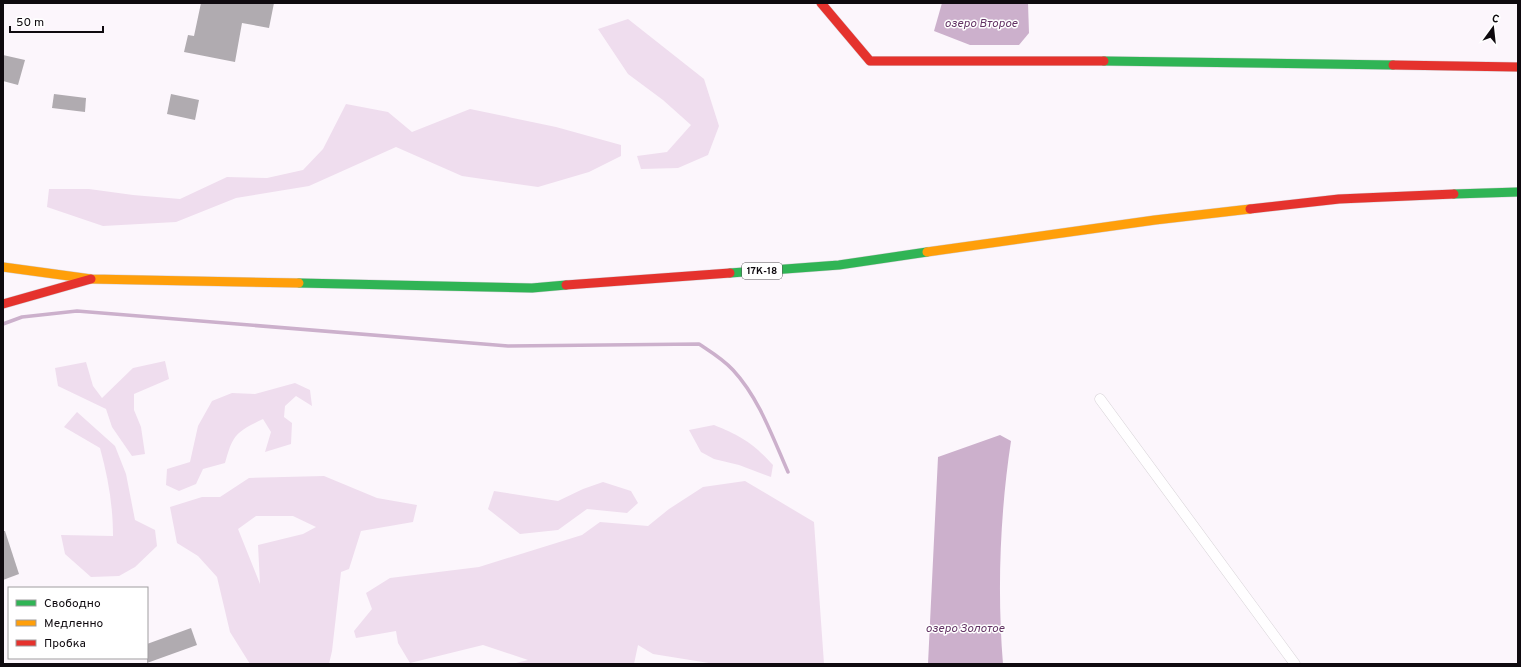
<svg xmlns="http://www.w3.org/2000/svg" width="1521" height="667" font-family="Overpass,sans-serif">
<rect width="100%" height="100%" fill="#fcf6fc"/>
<!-- green -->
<g fill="#efddee" fill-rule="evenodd">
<path d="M628,19L704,79L719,126L708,155L678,168L641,169L637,156L667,152L691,125L663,100L628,74L598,29Z"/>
<path d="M346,104L388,112L412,132L470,109L556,127L621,145V156L589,172L538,187L462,176L396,147L309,186L236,198L176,222L103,226L47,207L49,189H89L133,195L180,199L227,177L267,178L303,170L323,149Z"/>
<path d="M165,361L169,379L134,394V410L141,427L145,454L132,456L112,427L106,409L58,386L55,368L86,362L93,386L102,398L133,368Z"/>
<path d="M295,383L310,390L312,406L296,396L285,406L284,417L292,423L291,444L265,452L271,432L263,419C236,432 233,434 225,463L203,469L196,484L179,491L166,485L167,469L190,462L198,426L212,401L232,393L255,394Z"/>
<path d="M77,412L115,446L126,474L135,520L155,530L157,546L135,567L119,576L91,577L65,554L61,535L113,536C113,505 108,477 100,448L64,427Z"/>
<path d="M714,425C741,436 753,443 773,465L771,477L739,465L714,459L701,452L689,430Z"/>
<path d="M324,476L377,498L417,505L413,522L361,531L349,569L341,572L332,651L329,664H250L230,632L217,577L198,556L177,543L170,507L202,497H220L249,478ZM256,516H293L316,527L303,534L258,545L260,584L238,529Z"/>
<path d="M745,481L814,522L824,664H715L653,654L638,645L634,664H512L528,660L483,645L410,663L398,643L396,631L356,638L354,631L372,609L366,593L390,578L479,567L582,535L600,522L648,526L669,509L703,487Z"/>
<path d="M603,482L631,491L638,503L627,513L587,509L558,530L520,534L488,509L494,491L558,501L583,489Z"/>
</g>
<!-- water -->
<g fill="#ccb0cc">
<path d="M942,3H1028L1029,33L1019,45H970L934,31Z"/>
<path d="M1000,435L1011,441C1000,513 997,592 1003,664H928L938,457Z"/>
</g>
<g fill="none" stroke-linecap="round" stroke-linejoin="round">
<!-- stream -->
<path stroke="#ccb0cc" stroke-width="3.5" d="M3,324L22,317L77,311L508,346L699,344C711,352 723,359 733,370C759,398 773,438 788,472"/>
</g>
<!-- building -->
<g fill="#b0abb0">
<path d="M201,3H274L269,28L242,23L235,62L184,52L188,35L194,36Z"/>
<path d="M3,55L25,60L18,85L3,81Z"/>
<path d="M54,94L86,98L85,112L52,108Z"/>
<path d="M171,94L199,100L195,120L167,114Z"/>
<path d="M3,531H5L19,574L3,580Z"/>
<path d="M191,628L197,645L147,663V644Z"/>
</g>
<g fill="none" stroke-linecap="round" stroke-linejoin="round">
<defs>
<path id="street" d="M1100,399L1295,664"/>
<g id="fast">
<path d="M1104,61L1393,65"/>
<path d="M1454,194L1518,192"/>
<path d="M730,273L839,265L927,252"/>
<path d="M299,283L532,288L566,285"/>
</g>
<g id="slow">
<path d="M927,252L1155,220L1250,209"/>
<path d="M3,267L91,279L299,283"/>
</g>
<g id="jam">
<path d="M821,3L870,61H1104"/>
<path d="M1393,65L1518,67"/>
<path d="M1250,209L1339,199L1454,194"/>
<path d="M566,285L730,273"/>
<path d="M3,304L91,279"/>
</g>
</defs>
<!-- street casing -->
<use href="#street" stroke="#d7d2d7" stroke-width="11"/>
<!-- fast casing -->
<use href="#fast" stroke="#d7d2d7" stroke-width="10"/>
<!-- slow casing -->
<use href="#slow" stroke="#d7d2d7" stroke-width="10"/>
<!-- jam casing -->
<use href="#jam" stroke="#d7d2d7" stroke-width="10"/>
<!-- street -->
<use href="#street" stroke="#fffeff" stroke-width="10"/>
<!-- fast -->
<use href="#fast" stroke="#30b455" stroke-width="9"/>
<!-- slow -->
<use href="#slow" stroke="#ff9f0a" stroke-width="9"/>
<!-- jam -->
<use href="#jam" stroke="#e5322d" stroke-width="9"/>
</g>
<g text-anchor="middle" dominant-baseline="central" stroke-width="3" stroke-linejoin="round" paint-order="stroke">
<!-- shield labels -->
<rect fill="#fff" stroke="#575457" stroke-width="1" x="742" y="263" width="40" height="16" rx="3"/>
<g font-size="10" font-weight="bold" fill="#0f0a0f">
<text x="762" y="271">17К-18</text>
</g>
<!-- water labels -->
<g font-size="12" font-style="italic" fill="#633364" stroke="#fff">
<text x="981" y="24">озеро Второе</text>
<text x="965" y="629">озеро Золотое</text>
</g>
</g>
<!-- border -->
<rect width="1521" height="667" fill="none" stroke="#0f0a0f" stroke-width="8"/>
<!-- legend -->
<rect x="8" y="587" width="140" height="72" fill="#ffffff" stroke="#9f9d9f"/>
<rect x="16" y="600" width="20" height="6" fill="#30b455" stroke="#9f9d9f"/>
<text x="44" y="607" font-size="12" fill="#0f0a0f">Свободно</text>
<rect x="16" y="620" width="20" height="6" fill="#ff9f0a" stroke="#9f9d9f"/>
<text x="44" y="627" font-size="12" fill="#0f0a0f">Медленно</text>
<rect x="16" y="640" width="20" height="6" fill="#e5322d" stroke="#9f9d9f"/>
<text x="44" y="647" font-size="12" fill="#0f0a0f">Пробка</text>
<!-- north arrow -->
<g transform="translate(1493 28) rotate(15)" stroke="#ffffff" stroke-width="3" paint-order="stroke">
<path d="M0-3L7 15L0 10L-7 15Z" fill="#0f0a0f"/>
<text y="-6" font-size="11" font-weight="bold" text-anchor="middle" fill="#0f0a0f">С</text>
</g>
<!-- scale -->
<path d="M10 26v6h93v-6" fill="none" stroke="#0f0a0f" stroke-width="2"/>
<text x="16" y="26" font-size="12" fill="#0f0a0f" stroke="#ffffff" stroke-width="3" paint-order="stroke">50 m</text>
</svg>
